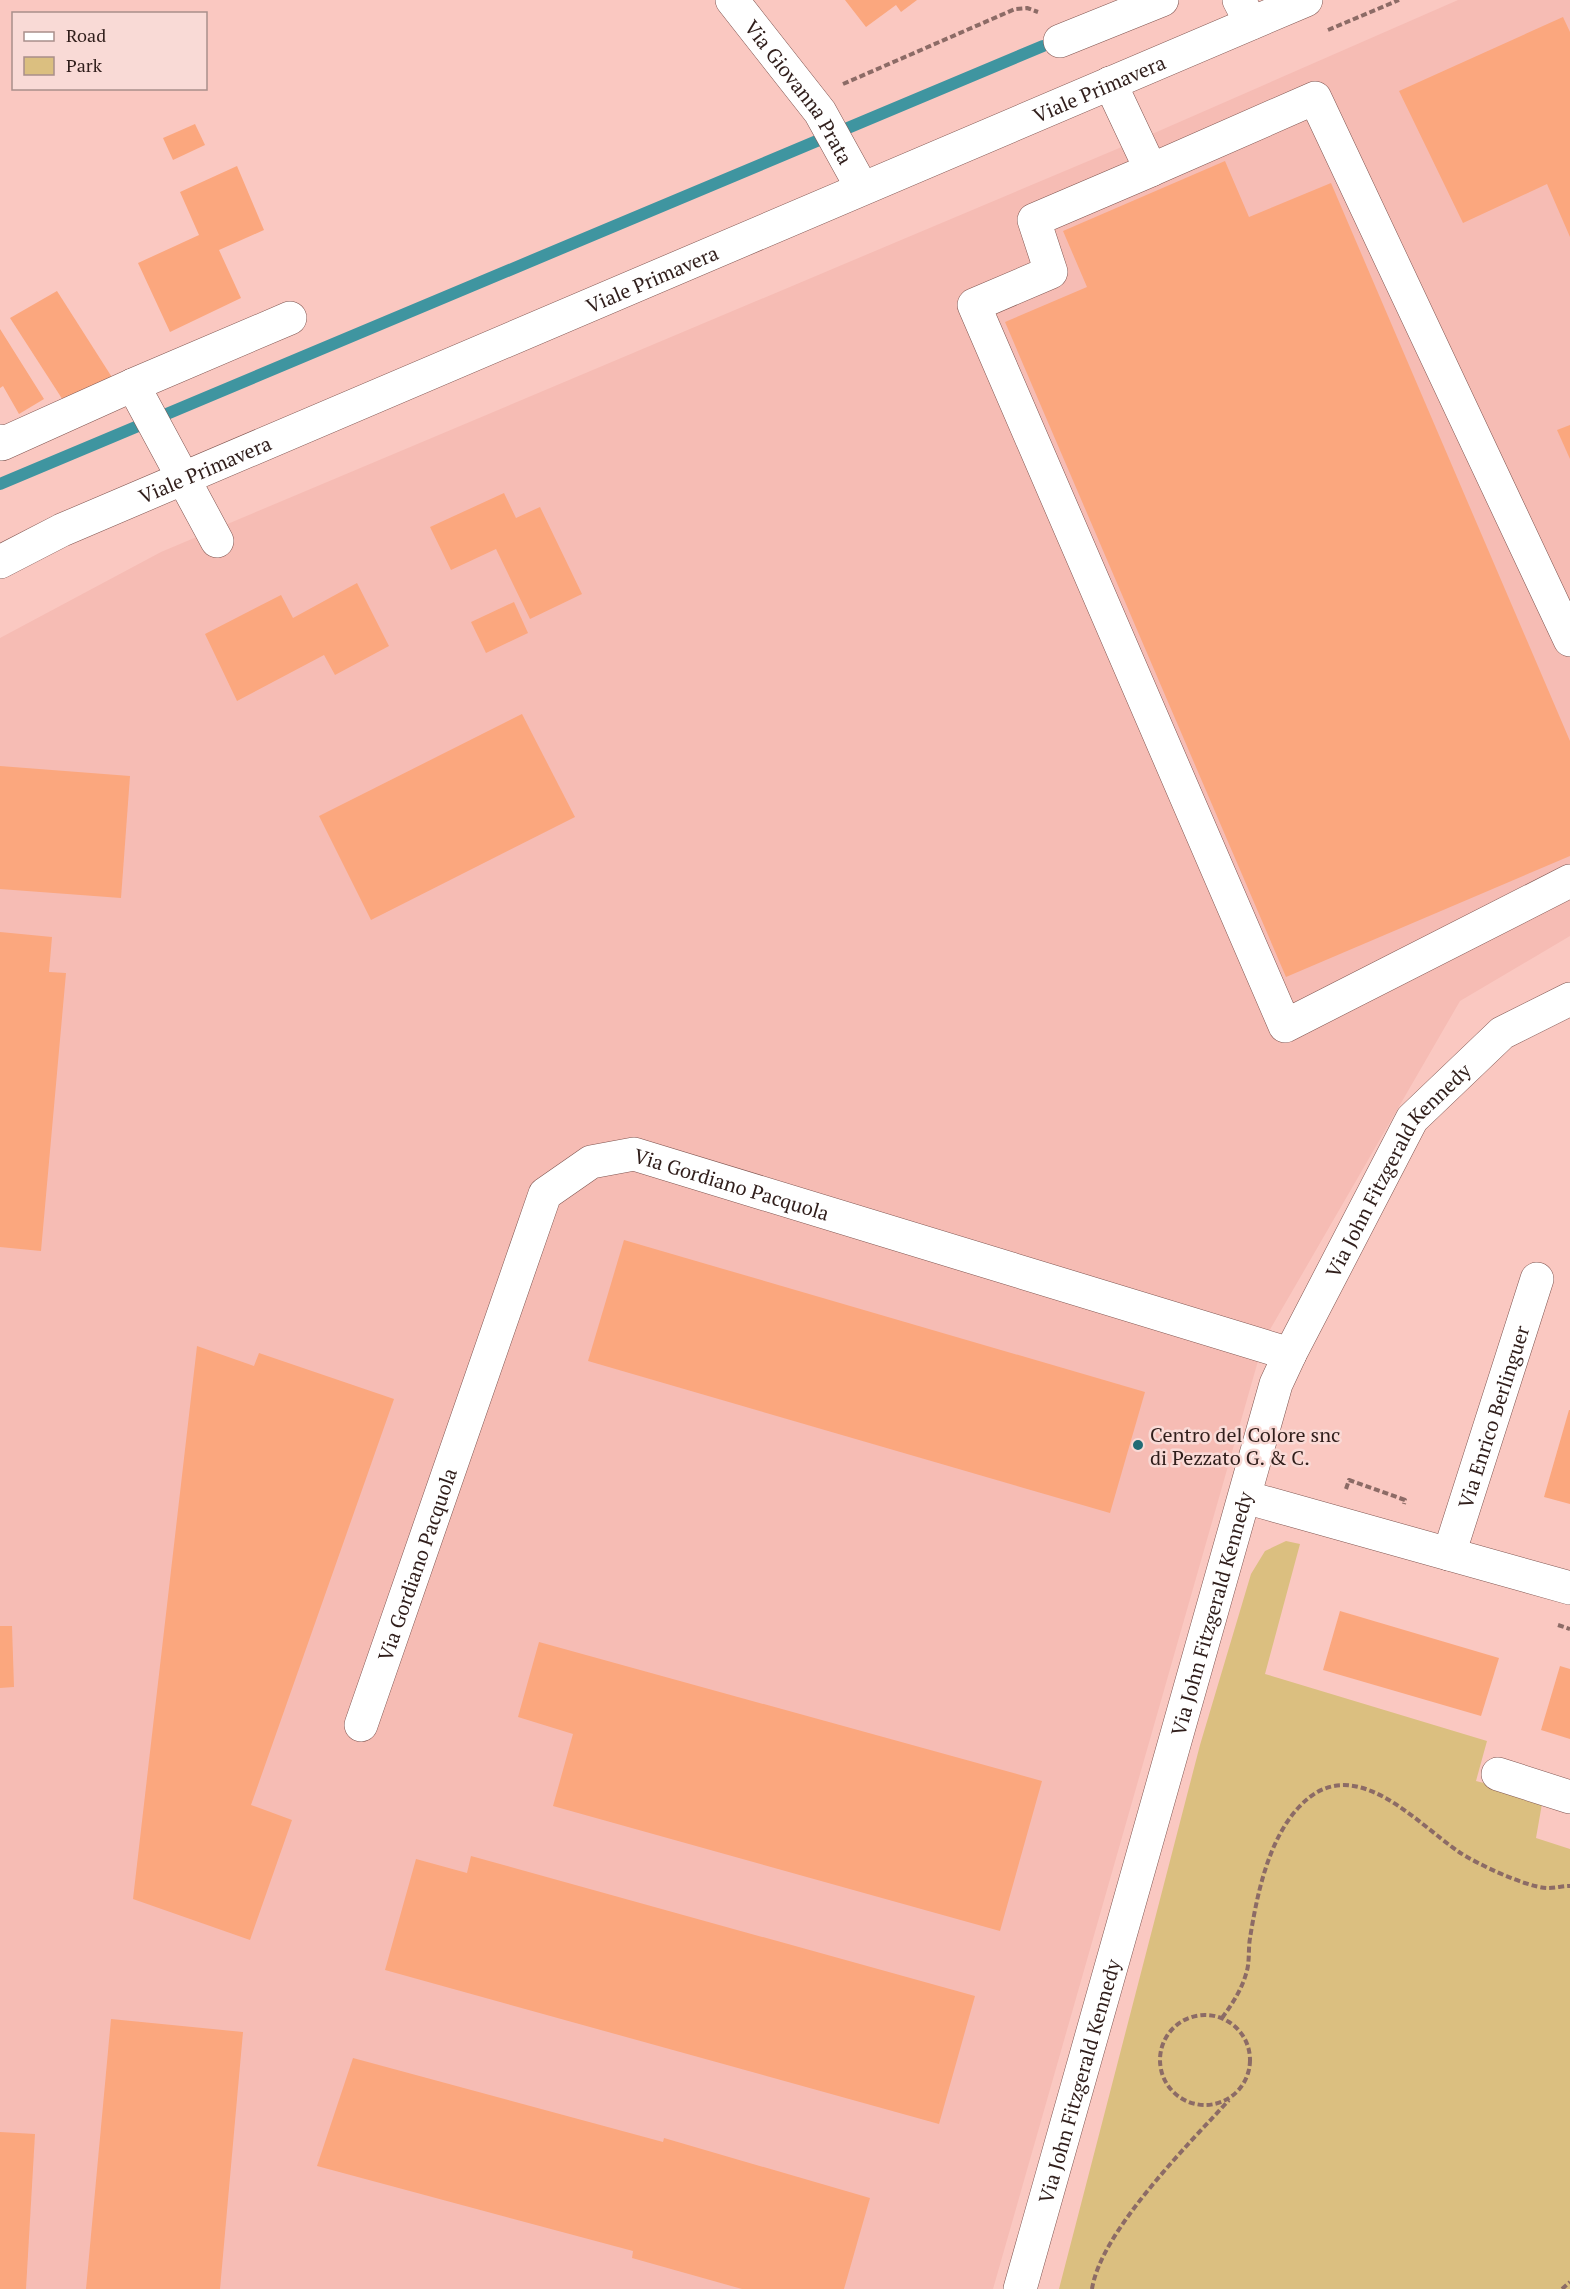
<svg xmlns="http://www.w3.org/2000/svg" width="1570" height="2289" font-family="'PT Serif',serif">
<rect width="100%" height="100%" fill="#fac8c1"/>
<!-- built -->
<path fill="#f6bcb4" d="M1458,0H1570V936L1460,1001L1264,1340L993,2289H0V638L161,552L1136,141Z"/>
<!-- green -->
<path fill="#dbbf80" d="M1286,1541L1300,1544L1265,1674L1487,1741L1476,1781L1543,1798L1536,1838L1570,1849V2289H1059L1200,1745L1251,1574L1265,1551Z"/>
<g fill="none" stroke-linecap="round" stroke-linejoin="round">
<!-- stream -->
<path stroke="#3f95a0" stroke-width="12" d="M0,484L1043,46"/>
</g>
<!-- building -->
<g fill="#fba77e">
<path d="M845,0H917L901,12L896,5L866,27Z"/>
<path d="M1563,17L1570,32V237L1547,184L1463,223L1399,91Z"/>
<path d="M195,124L205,145L173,160L163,138Z"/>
<path d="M1225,161L1249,217L1331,183L1570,741V856L1286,977L1005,322L1087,287L1063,231Z"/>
<path d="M237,166L264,230L219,250L241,298L170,332L138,263L199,235L180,192Z"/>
<path d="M57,291L115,382L70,411L10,318Z"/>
<path d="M0,329L44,399L19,414L3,386L0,388Z"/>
<path d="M1570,425V459L1557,430Z"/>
<path d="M504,493L516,518L540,507L582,594L530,619L496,549L451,570L430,527Z"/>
<path d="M357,583L389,646L335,675L324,655L237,701L205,634L281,595L293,618Z"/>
<path d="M514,602L528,633L486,653L471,622Z"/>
<path d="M522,714L575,817L371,920L319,816Z"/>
<path d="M0,766L130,776L121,898L0,889Z"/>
<path d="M0,932L52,937L49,972L66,973L41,1251L0,1247Z"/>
<path d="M624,1240L1145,1392L1110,1513L588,1361Z"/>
<path d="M197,1346L254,1366L259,1353L394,1399L251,1805L292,1820L250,1940L133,1899Z"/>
<path d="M1569,1410H1570V1504L1544,1497Z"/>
<path d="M1340,1611L1499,1658L1481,1716L1323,1670Z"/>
<path d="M0,1626H12L14,1687L0,1688Z"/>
<path d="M539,1642L1042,1781L1000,1931L553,1806L573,1734L518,1717Z"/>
<path d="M1560,1666L1570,1669V1739L1541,1730Z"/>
<path d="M471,1856L975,1996L939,2124L385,1970L416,1859L467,1873Z"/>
<path d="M111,2019L243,2032L220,2289H86Z"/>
<path d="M353,2058L663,2142L664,2138L870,2198L844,2289H742L632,2258L633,2251L317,2166Z"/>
<path d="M0,2132L35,2134L26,2289H0Z"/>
</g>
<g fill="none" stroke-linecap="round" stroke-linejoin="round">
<defs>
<g id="minor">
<path id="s1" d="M732,0L820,112L862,188"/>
<path d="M1239,0L1251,23"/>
<path d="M1060,41L1162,0"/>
<path d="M1110,83L1151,170L1315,98L1570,640"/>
<path d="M1151,170L1034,220L1051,272L974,305L1285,1026L1570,881"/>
<path d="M0,441L2,444L133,385"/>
<path d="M217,541L133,385L290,318"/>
<path d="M1245,1497L1570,1588"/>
<path id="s2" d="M1449,1554L1537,1279"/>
<path id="s3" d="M361,1725L545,1194L591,1162L634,1154L1290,1354"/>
<path d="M1498,1774L1570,1797"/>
<path id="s4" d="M1020,2289L1276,1384L1290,1354L1412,1119L1502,1033L1570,999"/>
</g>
<g id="major">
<path id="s5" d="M0,562L62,530L1306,0"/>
</g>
</defs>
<!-- minor casing -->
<use href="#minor" stroke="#7f544f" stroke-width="34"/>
<!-- major casing -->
<use href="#major" stroke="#7f544f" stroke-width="34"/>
<!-- path -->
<g stroke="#8c6b66" stroke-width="4" stroke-dasharray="6 3" stroke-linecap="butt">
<path d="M1328,30L1399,0"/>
<path d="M843,84L1015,9L1027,8L1038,12"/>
<path d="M1346,1489L1349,1480L1405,1500L1404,1504"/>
<path d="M1558,1625L1570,1629"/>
<circle cx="1205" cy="2060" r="45"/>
<path d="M1222,2018C1232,2004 1241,1991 1246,1974C1250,1963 1248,1950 1250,1938C1257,1895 1268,1840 1299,1807C1352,1749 1414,1821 1459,1852C1477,1864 1526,1887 1547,1888C1555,1888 1563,1886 1570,1886"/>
<path d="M1092,2289C1101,2231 1189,2144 1229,2100"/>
<path d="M1562,2289L1570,2282"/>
</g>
<!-- minor -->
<use href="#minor" stroke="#fff" stroke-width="33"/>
<!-- major -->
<use href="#major" stroke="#fff" stroke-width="33"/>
</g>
<!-- markers -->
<circle fill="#216b75" stroke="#f9dad6" stroke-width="2" cx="1138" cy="1445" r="6"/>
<g text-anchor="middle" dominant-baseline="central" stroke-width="5" stroke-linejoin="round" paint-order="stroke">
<!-- street labels -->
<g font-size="20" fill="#301e1b" stroke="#f9dad6">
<text stroke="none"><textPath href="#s5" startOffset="1197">Viale Primavera</textPath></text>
<text stroke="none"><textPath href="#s1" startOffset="114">Via Giovanna Prata</textPath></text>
<text stroke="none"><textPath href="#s5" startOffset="711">Viale Primavera</textPath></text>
<text stroke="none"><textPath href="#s5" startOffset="225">Viale Primavera</textPath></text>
<text stroke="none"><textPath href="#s4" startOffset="1188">Via John Fitzgerald Kennedy</textPath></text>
<text stroke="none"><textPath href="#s3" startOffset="764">Via Gordiano Pacquola</textPath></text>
<text stroke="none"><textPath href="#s2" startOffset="144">Via Enrico Berlinguer</textPath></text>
<text stroke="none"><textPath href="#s3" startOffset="170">Via Gordiano Pacquola</textPath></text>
<text stroke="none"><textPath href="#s4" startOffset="702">Via John Fitzgerald Kennedy</textPath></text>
<text stroke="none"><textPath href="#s4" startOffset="216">Via John Fitzgerald Kennedy</textPath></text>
</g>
<!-- poi labels -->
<g font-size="20" fill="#301e1b" stroke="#f9dad6" text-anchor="start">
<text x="1150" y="1434">Centro del Colore snc<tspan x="1150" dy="23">di Pezzato G. &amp; C.</tspan></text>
</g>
</g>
<!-- legend -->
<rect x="12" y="12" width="195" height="78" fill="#f9dad6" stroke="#a98f8b" stroke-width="1.5"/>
<rect x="24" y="32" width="30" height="9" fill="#ffffff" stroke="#a98f8b" stroke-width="1.5"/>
<text x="66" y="42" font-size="18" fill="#301e1b">Road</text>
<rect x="24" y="57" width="30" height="18" fill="#dbbf80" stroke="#a98f8b" stroke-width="1.5"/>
<text x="66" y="72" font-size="18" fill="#301e1b">Park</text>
</svg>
